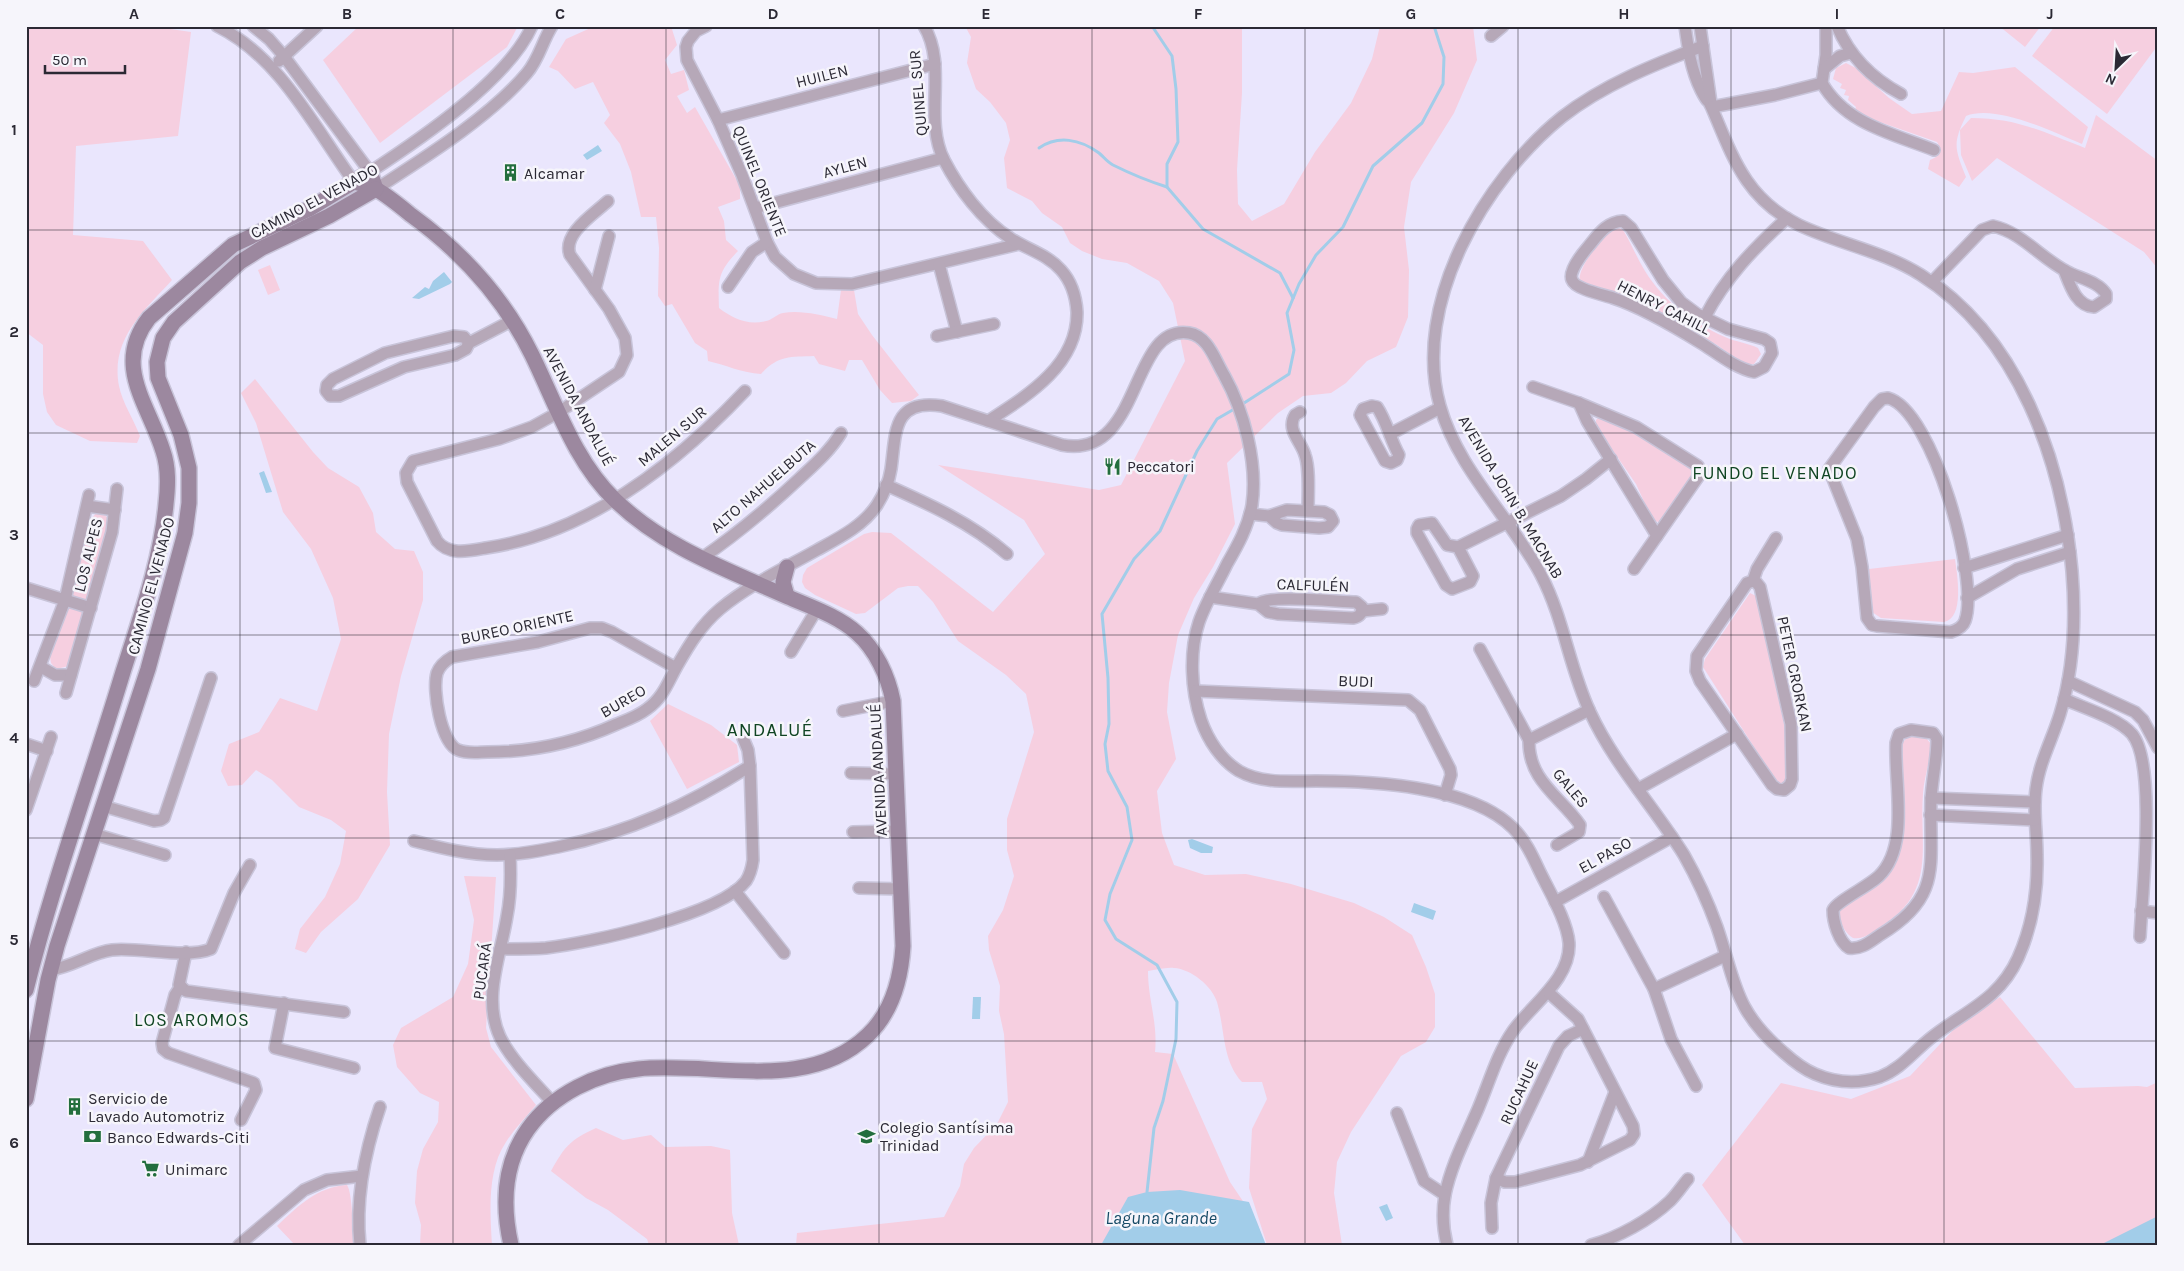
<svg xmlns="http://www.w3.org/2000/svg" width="2184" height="1271" font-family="Karla,sans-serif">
<rect width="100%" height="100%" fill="#eae6fd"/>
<!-- green -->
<g fill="#f6cfe0">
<path d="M26,26H150L191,32L178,136L76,146L73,235L143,241L172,280C144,311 110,339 119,386C122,402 134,420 140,436L137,443L90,441L56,425L47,412L43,394V345L26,332Z"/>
<path d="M359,26H518L507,47L380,143L323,60Z"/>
<path d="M595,26H671L677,45L665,60L671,74L684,70L689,90L677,96L687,113L695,107L740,186V199L718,207L724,221L726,240L738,251C718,272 718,279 719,308C732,318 748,326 766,321C772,320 777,314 783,313C801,310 820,315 837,319L841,290H854L858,314L872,335L919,395L911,401L892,403L880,390L862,360H849L845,371L819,364L814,356C790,357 778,355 761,374C742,373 726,365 708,361L707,351L695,343L672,304L665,306L658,296L659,248L656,217H641L631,172L620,144L604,123L610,115L593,82L575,89L558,71L549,67L566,39Z"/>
<path d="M965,26H1242V93L1237,170L1238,204L1252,221L1284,204L1315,152L1351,103L1372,59L1380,26H1473L1477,60L1454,113L1411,182L1404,227L1409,270L1408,317L1396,347L1367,361L1346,383L1331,393L1303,396L1278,413L1227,463L1235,524L1213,567L1194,598L1178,635L1169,683L1167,712L1176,759L1157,791L1162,833L1174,865L1205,875L1246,874L1291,884L1354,903L1384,917L1412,935L1426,967L1435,994V1027L1426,1042L1401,1056L1351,1132L1337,1162L1334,1193L1342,1245H1267L1249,1188L1252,1129L1267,1099L1262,1082H1242C1222,1061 1225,1029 1217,1002C1212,986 1191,969 1174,968C1166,967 1156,970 1148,971C1148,1000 1158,1023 1155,1052L1173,1054L1230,1182L1257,1222L1265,1245H796L797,1233L944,1217L960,1186L964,1164L974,1148L997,1124L1008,1102L1004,1034L999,1011L1000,986L989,950L988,936L1003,910L1014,876L1007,850V819L1034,732L1026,694L1006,675L958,641L933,602L918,586H908L898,588L865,613L856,614L815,595L805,588L802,582L803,575L807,568L864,534L872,532L891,533L993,612L1045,554L1024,520L938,465L1099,490L1121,485L1185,361L1173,303L1159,281L1127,263L1102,259L1082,251L1070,243L1062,227L1042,213L1032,201L1007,188L1004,158L1010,140L1006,123L990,102L976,89L967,63L971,37Z"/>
<path d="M1999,26H2041L2025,47Z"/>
<path d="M2055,26H2158V45L2107,114L2032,56Z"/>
<path d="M1846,63L1856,68L1889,98L1912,114L1941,111L1959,72L1973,73L2015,67L2088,127L2082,144C2053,132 1996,104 1966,116C1952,144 1955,149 1966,177L1959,187L1928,169L1930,160C1940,157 1942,150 1937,142L1854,113L1856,107L1848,100L1849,96L1844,95L1846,90L1840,88L1842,84L1833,79L1836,68Z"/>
<path d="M2096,115L2158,161V269L2144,252L1997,158L1972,181L1961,155L1960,130L1971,118C2017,118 2043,132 2085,148Z"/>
<path d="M1618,227L1623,230C1631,243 1637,258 1645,271C1664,302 1692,322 1725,337C1736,342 1748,343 1758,348L1761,354L1754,364H1744L1717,345L1664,315L1623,295L1580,281C1576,269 1606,230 1618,227Z"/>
<path d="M270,265L280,290L268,295L258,270Z"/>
<path d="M255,379L313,452L328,468L359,487L373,513L376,532L395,549L414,551L423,572V600L401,676L389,734L387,792L390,845L358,899L321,932L306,953L295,949L300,929L325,897L340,864L346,831L331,820L299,807L272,780L256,770L242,785L228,786L221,771L229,744L259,732L280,698L317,711L341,639L333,598L311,549L283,512L256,423L241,393Z"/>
<path d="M1599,417L1632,430L1693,467V479L1674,501L1659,522L1653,521L1636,484L1596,426V420Z"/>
<path d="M96,513H102L108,518V524L71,663L69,666L56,669L51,663L50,657L77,576L90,521Z"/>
<path d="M1955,559C1957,574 1965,618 1944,622L1881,618L1872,612L1869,569Z"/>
<path d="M1750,593L1756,596L1786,733V780L1782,785L1777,783L1703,667L1705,659Z"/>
<path d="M668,704L711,725L737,745L739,762L687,789L650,721Z"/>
<path d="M1907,737H1925L1931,744C1931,759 1924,777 1923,793C1919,846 1937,891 1883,925C1874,931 1864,940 1853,938C1845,934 1836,918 1841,909C1846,900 1862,896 1870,891C1878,885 1886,877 1891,869C1909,842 1902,777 1902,744Z"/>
<path d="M464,876L496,877L486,1028L491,1047L536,1105C526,1117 514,1129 506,1142C487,1170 490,1212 492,1245H420L421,1225L415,1203L417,1171L423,1149L438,1122L439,1102L420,1093L397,1067L393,1045L401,1028L453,997L468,964L474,920Z"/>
<path d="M2000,997L2075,1088L2138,1086L2147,1087L2158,1082V1245H1745L1702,1185L1781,1083L1851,1099L1910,1076L1956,1027Z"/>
<path d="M596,1128L623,1140L651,1135L665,1147L711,1146L730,1150L732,1213L739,1245H649L647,1239L608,1210L586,1198L551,1171C565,1146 570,1140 596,1128Z"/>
<path d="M347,1185C353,1194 352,1231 355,1245H295L277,1226C298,1206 317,1187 347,1185Z"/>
</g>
<!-- water -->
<g fill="#a2cde9">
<path d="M598,145L602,151L587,160L583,155Z"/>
<path d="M444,272L452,282L450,284L419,299L412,298L425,287L429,289L433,281Z"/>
<path d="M264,471L272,492L266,493L259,473Z"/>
<path d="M1192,839L1213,847L1212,853H1201L1190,848L1188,840Z"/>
<path d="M1414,903L1436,911L1433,920L1411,912Z"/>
<path d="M973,997H981L980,1019H972Z"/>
<path d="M1180,1190L1249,1202L1266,1245H1101L1128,1197L1147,1192Z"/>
<path d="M1387,1204L1393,1218L1386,1221L1379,1207Z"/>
<path d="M2158,1216V1245H2100Z"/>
</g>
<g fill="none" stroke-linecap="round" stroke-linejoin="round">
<!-- stream -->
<g stroke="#a2cde9" stroke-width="3">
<path d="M1152,26L1172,56L1176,89L1178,142L1167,164V187L1203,229L1280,273L1293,298"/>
<path d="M1039,148C1058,135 1080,139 1099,153C1104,157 1107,162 1113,165C1131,174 1148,181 1167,187"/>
<path d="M1241,405L1289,374L1294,350L1287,313L1299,284L1316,255L1343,227L1373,166L1422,123L1443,84L1444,57L1434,26"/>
<path d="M1147,1192L1154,1128L1163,1101L1176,1039L1177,1002L1157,965L1116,939L1105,920L1110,894L1132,840L1127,807L1108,771L1105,744L1109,724L1108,678L1102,614L1134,559L1160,531L1197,451L1217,419L1236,408"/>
</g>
<defs>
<g id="street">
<path d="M217,26C280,57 314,127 354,182"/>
<path d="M253,26L269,39L283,55L370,172C419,140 508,80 532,26"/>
<path d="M706,26L696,31L688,41L686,47L687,60L718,120L742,175L767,242L775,257L794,274L816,283L852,284L1019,244"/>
<path d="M924,26C948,66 923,118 944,160C959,189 982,220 1010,238C1026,249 1047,254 1061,270C1071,281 1076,297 1077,312C1078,365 1027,396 988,421"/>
<path d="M1685,26C1688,48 1691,70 1701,90C1711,110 1705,92 1714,113C1734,161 1748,200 1799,225C1839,244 1883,251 1921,275C2019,337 2062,461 2072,571C2076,619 2074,668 2060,714C2052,740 2039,763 2036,789C2033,811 2037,833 2037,855C2038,890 2032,927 2018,958C1999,1000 1965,1011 1932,1037C1914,1051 1901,1069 1880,1077C1859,1084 1836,1083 1815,1074C1803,1069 1793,1061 1783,1052C1734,1010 1736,983 1717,927C1708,902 1697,878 1684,855C1654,807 1614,764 1590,712C1569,667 1564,619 1541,575C1511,518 1458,470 1440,406C1411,304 1485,179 1562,117C1603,85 1655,64 1703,46"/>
<path d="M1700,26L1711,103"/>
<path d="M1826,26V55L1822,83C1845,124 1894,134 1934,150"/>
<path d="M1837,26C1850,57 1871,78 1901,94"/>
<path d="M1491,36L1503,26"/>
<path d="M279,61L317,26"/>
<path d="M1824,69L1840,56L1851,53"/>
<path d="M1712,107L1775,95L1822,83"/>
<path d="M718,120L935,64"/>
<path d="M376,189C424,158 490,117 527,73C539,59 542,42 552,26"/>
<path d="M608,201C594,214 562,234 570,255L609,309L625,338L627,355L619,372L559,412L532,427L499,439L413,461L406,473L407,482L437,541C449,556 469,551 486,548C589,533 676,464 745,391"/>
<path d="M755,208L943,158"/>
<path d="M1623,221L1631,228L1663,280L1681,302L1697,314L1728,329L1764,339L1770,343L1772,353L1764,367L1754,372C1735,368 1717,353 1701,343C1675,327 1641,307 1613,298C1604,295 1575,289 1572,280C1568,272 1582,254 1588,247C1598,235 1606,222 1623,221Z"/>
<path d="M939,264L957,332"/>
<path d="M1932,282L1982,230L1993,226C2021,232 2041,258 2066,271C2078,278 2098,281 2106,294V299L2094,307C2076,306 2070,285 2064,270"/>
<path d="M728,287L752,252L767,242"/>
<path d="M595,290L609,236"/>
<path d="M1705,317C1725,278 1754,248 1787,218"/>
<path d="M937,336L994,324"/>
<path d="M469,343L466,349L455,355L404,367L339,396H330L326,391L327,385L333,379L385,353L454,336L464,337L469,343L513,320"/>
<path d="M1533,387L1579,403L1636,427L1698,466V477L1634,569"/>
<path d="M1888,398C1933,410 1980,580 1965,621C1963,627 1957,630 1951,632L1877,626L1872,625L1867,618L1862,567L1857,539L1829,469L1874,407L1882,399Z"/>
<path d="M1579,403L1587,421L1657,536"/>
<path d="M1372,406L1377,407C1387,422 1390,439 1399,455L1397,460L1391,463L1385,461L1360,415L1363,409Z"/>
<path d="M1300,412L1295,415C1286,430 1301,441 1305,455C1310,469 1308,495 1308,511"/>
<path d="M1390,434L1440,408"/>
<path d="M886,485C929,504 971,523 1007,554"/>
<path d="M87,506L115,510"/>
<path d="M1250,514L1269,516L1287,510L1324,512L1330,515L1333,521L1328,527L1319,528L1282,525L1277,523L1269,516"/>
<path d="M1458,547L1473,576L1470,582L1452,589L1446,585L1417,533V529L1419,525L1432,523L1447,545L1458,547L1561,496L1586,479L1611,459"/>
<path d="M702,558C737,534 769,507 800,478C815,464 830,451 841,433"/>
<path d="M1964,568L2068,535"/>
<path d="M1753,581L1756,582L1760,587L1791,724L1792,779L1790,785L1784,790L1777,789L1772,785L1700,681L1696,671L1697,656L1747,583L1753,581L1757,569L1776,538"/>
<path d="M26,588L91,608"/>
<path d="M1210,597L1258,604C1269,594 1339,602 1356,602L1362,607C1362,614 1359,617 1353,618L1278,614L1268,612L1258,604"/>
<path d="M1967,598L2017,569L2070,552"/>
<path d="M1362,611L1382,609"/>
<path d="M1480,649L1529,740C1528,781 1561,797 1580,825L1579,832L1557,845"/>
<path d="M791,652L817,609"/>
<path d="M41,667L55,675H71"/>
<path d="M676,668L612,632L602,628H590L538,642L452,657C445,661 440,665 437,673C432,690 441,743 458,750C467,754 479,752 488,752C534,752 575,743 617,724C627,720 638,716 647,709C663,698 668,682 677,666C689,645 701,625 720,609C749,585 785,568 817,550C839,538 863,526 877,505C884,494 889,482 891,469C896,434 892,398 942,406L1062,445C1143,460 1129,323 1189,333C1208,336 1215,360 1224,375C1244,411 1258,463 1252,505C1248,527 1238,545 1227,564C1218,583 1206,602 1199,622C1189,652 1191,690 1201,720C1208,740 1221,760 1239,771C1262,784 1290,781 1316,781C1372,781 1471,786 1513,828C1525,840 1532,855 1539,870C1549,891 1567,920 1569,943C1571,979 1531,1005 1513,1031C1497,1054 1489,1083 1478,1109C1466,1137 1451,1165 1445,1195C1442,1212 1443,1229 1447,1245"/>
<path d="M34,681L65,600L89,495"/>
<path d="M2068,681L2135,712L2143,720L2158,748"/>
<path d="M1195,691L1408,700L1420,710L1450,769L1451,775L1445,795"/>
<path d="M66,693L112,532L117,489"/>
<path d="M2064,699C2084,708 2118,718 2132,734C2157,764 2142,895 2140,937"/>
<path d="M843,711L893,701"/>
<path d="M1911,730L1933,733L1937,739C1937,759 1932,779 1931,800C1929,863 1944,897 1880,935C1871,941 1861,950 1849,948C1839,942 1833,922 1833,910C1837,901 1869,886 1879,876C1910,846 1894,783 1896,743L1899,734Z"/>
<path d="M1529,740L1589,710"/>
<path d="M26,744L47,751"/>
<path d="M851,773L896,774"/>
<path d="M1638,789L1737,734"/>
<path d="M1931,798L2035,802"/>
<path d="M103,806L154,821L161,820L164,818L211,678"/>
<path d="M26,810L51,737"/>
<path d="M1930,815L2035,820"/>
<path d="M853,832L899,831"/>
<path d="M94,834L165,855"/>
<path d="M414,841C441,848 469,855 497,855C518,855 538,851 558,847C630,832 688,805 750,766"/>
<path d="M510,855C511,875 511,896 507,916C501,955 482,998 500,1037C512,1061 535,1083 553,1103"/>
<path d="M859,888L902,889"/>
<path d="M735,891L784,953"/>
<path d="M1604,897L1654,989L1671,1039L1696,1086"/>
<path d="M1555,902L1672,837"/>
<path d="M2141,911L2158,913"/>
<path d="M500,949C515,949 531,949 546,948C589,943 720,915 746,881C750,875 752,867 753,860L750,766L748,750L743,738"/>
<path d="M186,952L179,985L186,991L344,1012"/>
<path d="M50,970C73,967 92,952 112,950C140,947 186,959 211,949L234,893L250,865"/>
<path d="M181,986L175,995L162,1043L163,1049L168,1053L254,1083L256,1090L241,1120"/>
<path d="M1654,989L1725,956"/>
<path d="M284,1003L275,1048L354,1068"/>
<path d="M1397,1113L1424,1181L1445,1195"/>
<path d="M1588,1162L1615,1092"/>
<path d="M1496,1178L1505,1182H1515L1580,1165L1630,1140L1634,1134L1633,1126L1578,1019L1548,992"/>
<path d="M1492,1228L1491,1203L1496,1178L1559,1046L1568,1036L1583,1029"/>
<path d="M239,1245L304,1190L327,1180L362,1176"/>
<path d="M360,1245C355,1198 365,1151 380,1107"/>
<path d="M1591,1245C1617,1238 1650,1220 1670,1201C1677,1194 1682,1186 1688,1179"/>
</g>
<g id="secondary">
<path d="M354,182C361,184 369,186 376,189C388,196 400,206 411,215C462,252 504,298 532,355C556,404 575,462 615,500C663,547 728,570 788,597C811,607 838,616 857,633C876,650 888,676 893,701L903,946C901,978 892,1012 868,1035C807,1094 713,1061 638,1069C597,1073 553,1094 528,1129C504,1163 502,1205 511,1245"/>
<path d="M787,567L783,582L787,596"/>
<path d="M26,990C53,882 91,778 123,672C140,618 161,561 166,504C168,486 169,468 163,451C149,405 112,365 149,318L233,245L309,209L370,172L376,189"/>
<path d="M26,1099L48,980L57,946L148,669L185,533L189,503V468L181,435L158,378L157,362L163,338L174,322L240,262L262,248L329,216L376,189"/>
</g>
</defs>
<!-- street casing -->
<use href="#street" stroke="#c8c4d9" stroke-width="14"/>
<!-- secondary casing -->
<use href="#secondary" stroke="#c8c4d9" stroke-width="18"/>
<!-- street -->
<use href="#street" stroke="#b6a8b8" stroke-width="11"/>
<!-- secondary -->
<use href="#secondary" stroke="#9c889f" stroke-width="15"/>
</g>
<!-- grid -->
<path fill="none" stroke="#2b2934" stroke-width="1" stroke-opacity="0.55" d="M240,26V1245M453,26V1245M666,26V1245M879,26V1245M1092,26V1245M1305,26V1245M1518,26V1245M1731,26V1245M1944,26V1245M26,230H2158M26,433H2158M26,635H2158M26,838H2158M26,1041H2158"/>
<!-- icons -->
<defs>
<symbol id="building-bare" viewBox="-9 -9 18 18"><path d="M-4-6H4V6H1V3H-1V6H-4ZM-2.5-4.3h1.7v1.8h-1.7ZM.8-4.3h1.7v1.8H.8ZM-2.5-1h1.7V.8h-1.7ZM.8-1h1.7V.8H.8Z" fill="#236e3d" stroke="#f6f5fb" stroke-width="2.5" paint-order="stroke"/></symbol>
<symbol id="restaurant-bare" viewBox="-9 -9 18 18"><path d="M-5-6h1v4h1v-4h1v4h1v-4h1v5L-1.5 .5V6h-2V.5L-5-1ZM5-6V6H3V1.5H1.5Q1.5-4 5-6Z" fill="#236e3d" stroke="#f6f5fb" stroke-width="2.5" paint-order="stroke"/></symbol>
<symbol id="school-bare" viewBox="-9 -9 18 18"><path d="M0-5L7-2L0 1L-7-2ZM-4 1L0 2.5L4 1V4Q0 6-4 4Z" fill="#236e3d" stroke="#f6f5fb" stroke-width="2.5" paint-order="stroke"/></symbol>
<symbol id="bank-bare" viewBox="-9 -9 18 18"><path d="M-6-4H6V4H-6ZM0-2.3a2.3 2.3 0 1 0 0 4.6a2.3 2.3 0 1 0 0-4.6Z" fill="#236e3d" stroke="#f6f5fb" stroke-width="2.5" paint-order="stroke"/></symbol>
<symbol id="supermarket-bare" viewBox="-9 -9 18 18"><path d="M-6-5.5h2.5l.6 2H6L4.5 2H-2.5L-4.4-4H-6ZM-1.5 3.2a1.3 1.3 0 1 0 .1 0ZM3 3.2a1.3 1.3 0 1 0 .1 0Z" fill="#236e3d" stroke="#f6f5fb" stroke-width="2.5" paint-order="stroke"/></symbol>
</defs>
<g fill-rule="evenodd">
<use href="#building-bare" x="498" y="160" width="25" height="25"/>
<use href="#restaurant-bare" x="1100" y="454" width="25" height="25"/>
<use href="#building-bare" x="62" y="1094" width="25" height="25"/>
<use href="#school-bare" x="854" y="1124" width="25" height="25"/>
<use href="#bank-bare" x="80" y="1124" width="25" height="25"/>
<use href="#supermarket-bare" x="138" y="1156" width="25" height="25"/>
</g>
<g text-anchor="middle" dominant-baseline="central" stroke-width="5" stroke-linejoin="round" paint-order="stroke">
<!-- street labels -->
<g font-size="16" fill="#2b2934" stroke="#f6f5fb">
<text transform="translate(822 76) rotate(-14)">HUILEN</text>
<text transform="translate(918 93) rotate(-95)">QUINEL SUR</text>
<text transform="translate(845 167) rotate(-15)">AYLEN</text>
<text transform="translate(760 181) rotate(68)">QUINEL ORIENTE</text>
<text transform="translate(314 201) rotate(-28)">CAMINO EL VENADO</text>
<text transform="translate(1664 307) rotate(27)">HENRY CAHILL</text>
<text transform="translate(579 406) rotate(62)">AVENIDA ANDALUÉ</text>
<text transform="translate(672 436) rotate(-40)">MALEN SUR</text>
<text transform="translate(763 486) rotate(-41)">ALTO NAHUELBUTA</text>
<text transform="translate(1511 497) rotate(59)">AVENIDA JOHN B. MACNAB</text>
<text transform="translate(88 555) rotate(-76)">LOS ALPES</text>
<text transform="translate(1313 585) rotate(2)">CALFULÉN</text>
<text transform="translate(151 586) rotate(-75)">CAMINO EL VENADO</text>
<text transform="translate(517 627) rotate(-12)">BUREO ORIENTE</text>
<text transform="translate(1795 674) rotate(78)">PETER CRORKAN</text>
<text transform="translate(1356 681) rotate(2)">BUDI</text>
<text transform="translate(623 701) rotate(-30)">BUREO</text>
<text transform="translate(878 770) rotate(-93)">AVENIDA ANDALUÉ</text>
<text transform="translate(1571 788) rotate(50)">GALES</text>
<text transform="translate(1605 855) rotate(-29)">EL PASO</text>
<text transform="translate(482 971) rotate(-82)">PUCARÁ</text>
<text transform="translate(1519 1092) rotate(-65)">RUCAHUE</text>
</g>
<!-- poi labels -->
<g font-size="16" fill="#2b2934" stroke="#f6f5fb" text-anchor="start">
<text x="524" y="173">Alcamar</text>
<text x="1127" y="466">Peccatori</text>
<text x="88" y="1098">Servicio de<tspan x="88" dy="18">Lavado Automotriz</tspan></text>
<text x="880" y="1127">Colegio Santísima<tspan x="880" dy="18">Trinidad</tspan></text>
<text x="107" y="1137">Banco Edwards-Citi</text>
<text x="165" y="1169">Unimarc</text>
</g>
<!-- neighbourhood labels -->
<g font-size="18" letter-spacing="1" fill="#104523" stroke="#f6f5fb">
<text x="1775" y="473">FUNDO EL VENADO</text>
<text x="192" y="1020">LOS AROMOS</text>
</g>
<!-- water labels -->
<g font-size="18" font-style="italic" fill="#164a66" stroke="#f6f5fb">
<text x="1161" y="1218">Laguna Grande</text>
</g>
<!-- quarter labels -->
<g font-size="19" letter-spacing="1" fill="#104523" stroke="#f6f5fb">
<text x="770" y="730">ANDALUÉ</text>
</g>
</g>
<!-- border -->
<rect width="2184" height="1271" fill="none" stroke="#f6f5fb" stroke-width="55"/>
<!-- north arrow -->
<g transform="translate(2116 68) rotate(205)" stroke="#f6f5fb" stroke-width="4" paint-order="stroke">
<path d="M0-4L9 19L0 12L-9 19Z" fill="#2b2934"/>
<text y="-8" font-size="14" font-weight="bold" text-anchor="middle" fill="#2b2934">N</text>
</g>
<!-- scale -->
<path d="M45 65v8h80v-8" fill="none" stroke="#2b2934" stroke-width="2.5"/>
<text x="52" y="65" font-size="15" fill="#2b2934" stroke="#f6f5fb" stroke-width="4" paint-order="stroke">50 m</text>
<rect x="28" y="28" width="2128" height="1216" fill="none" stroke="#2b2934" stroke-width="2"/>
<g font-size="16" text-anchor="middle" font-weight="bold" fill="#2b2934">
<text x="134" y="19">A</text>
<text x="347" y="19">B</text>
<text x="560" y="19">C</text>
<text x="773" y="19">D</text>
<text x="986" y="19">E</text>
<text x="1198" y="19">F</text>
<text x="1411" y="19">G</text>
<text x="1624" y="19">H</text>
<text x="1837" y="19">I</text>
<text x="2050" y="19">J</text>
<text x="14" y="135">1</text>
<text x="14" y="337">2</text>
<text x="14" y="540">3</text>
<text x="14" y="743">4</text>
<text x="14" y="945">5</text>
<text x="14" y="1148">6</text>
</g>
</svg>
